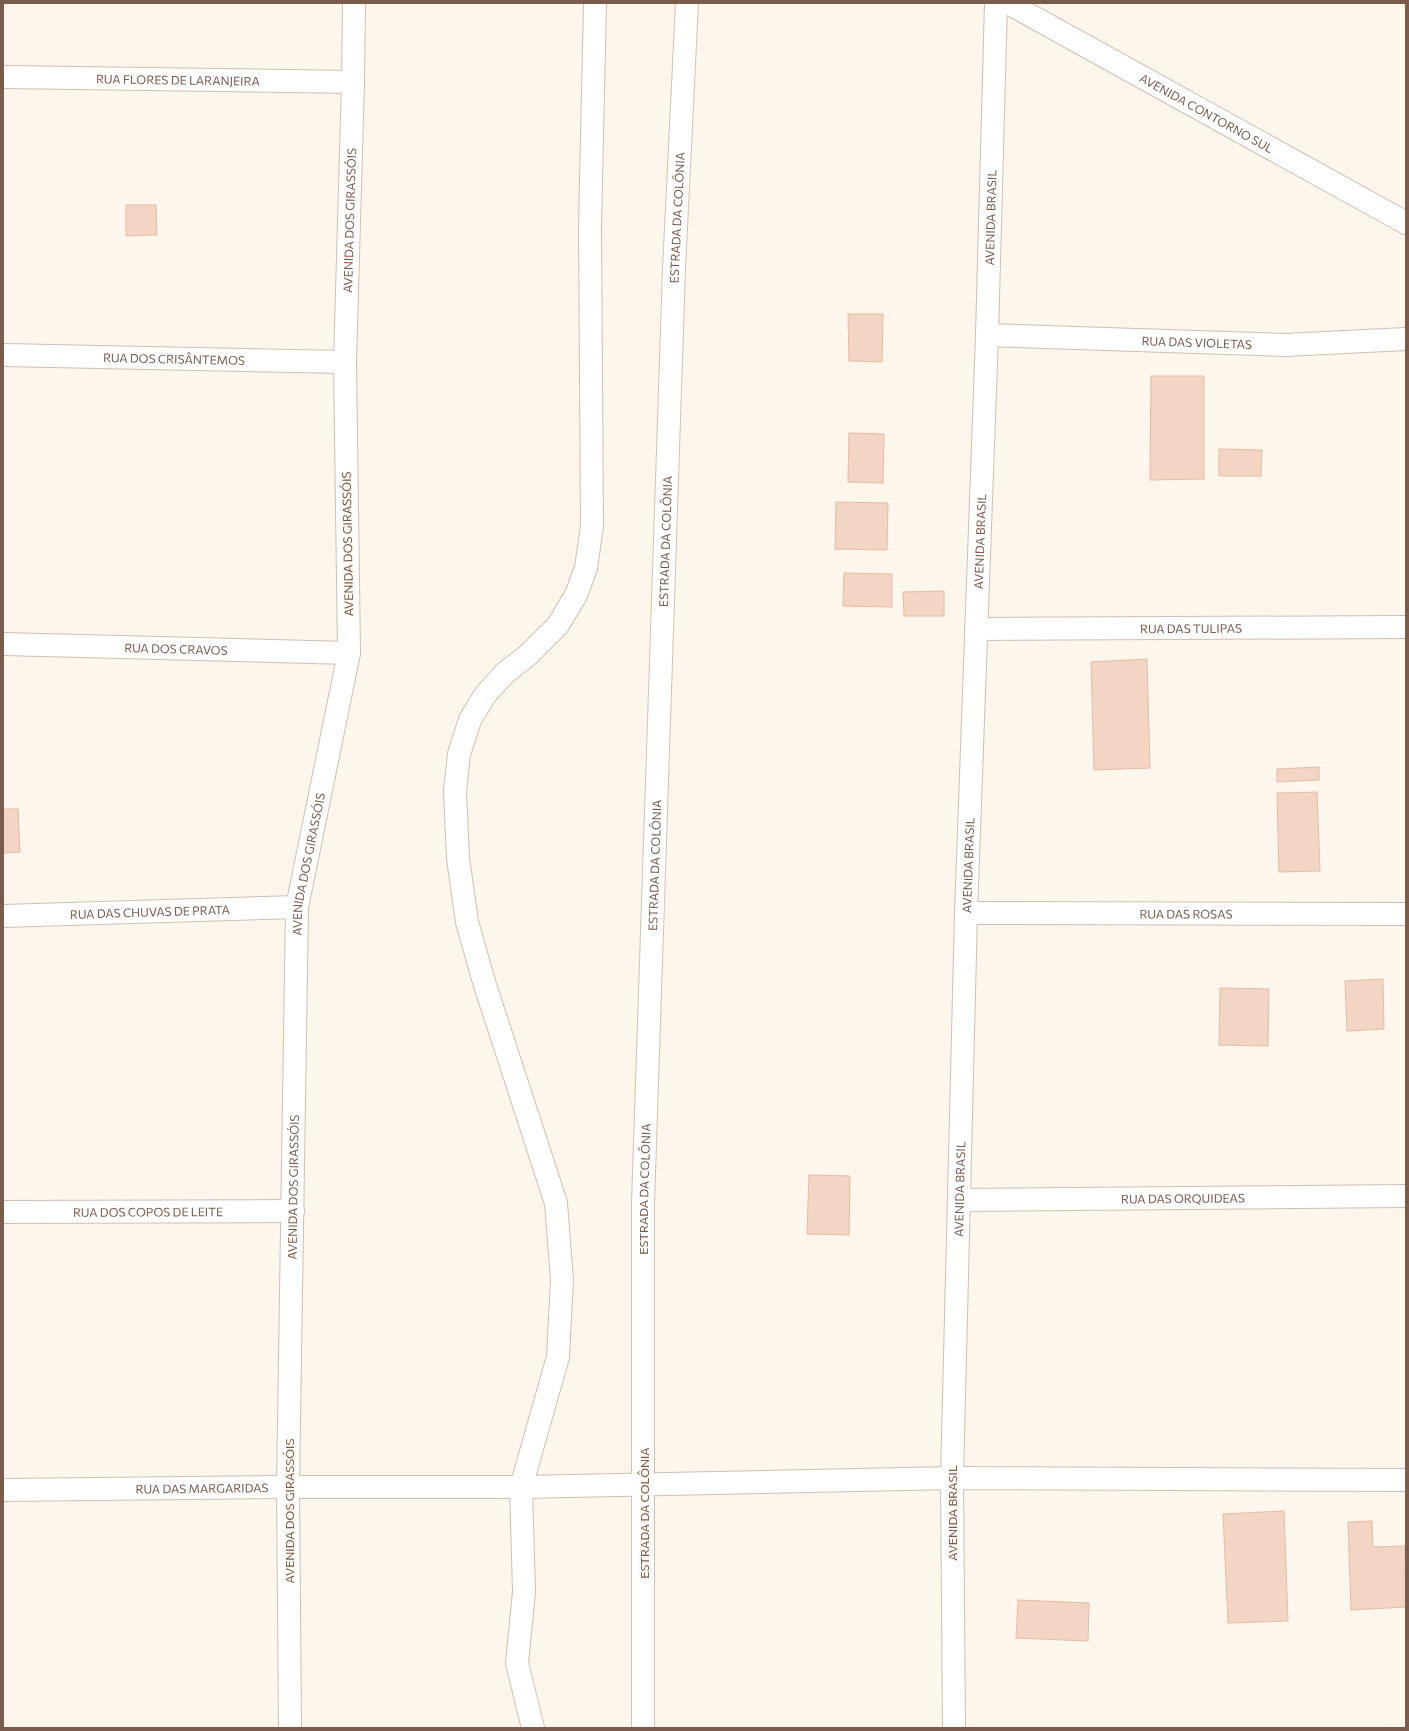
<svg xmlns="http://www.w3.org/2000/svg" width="1409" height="1731" font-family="Commissioner,sans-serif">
<rect width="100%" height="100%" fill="#fdf6ec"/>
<!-- building -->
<g fill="#f3d5c3" stroke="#e6bba3">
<path d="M126,205H156L157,235L126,236Z"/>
<path d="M848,314H883L882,362L849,361Z"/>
<path d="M1151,376H1204V479L1150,480Z"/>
<path d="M849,433L884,434L883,483L848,482Z"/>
<path d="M1219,449L1262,450L1261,476H1219Z"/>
<path d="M836,502L888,503L887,550L835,549Z"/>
<path d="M844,573L892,574V607L843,606Z"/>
<path d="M944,591V616H904L903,592Z"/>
<path d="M1147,659L1150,768L1094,770L1091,662Z"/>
<path d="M1319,767V780L1277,782V769Z"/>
<path d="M1317,792L1320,871L1279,872L1277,793Z"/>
<path d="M3,809H18L20,852L3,853Z"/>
<path d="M1383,979L1384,1029L1347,1031L1345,981Z"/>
<path d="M1220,988L1269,989L1268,1046L1219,1045Z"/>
<path d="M809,1175L850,1176L849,1235L807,1234Z"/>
<path d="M1284,1511L1288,1621L1228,1623L1223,1514Z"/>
<path d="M1372,1521L1373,1547L1405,1546L1406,1607L1351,1610L1348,1522Z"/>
<path d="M1018,1600L1089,1603L1088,1641L1016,1638Z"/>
</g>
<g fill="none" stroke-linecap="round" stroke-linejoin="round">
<defs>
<g id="street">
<path id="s1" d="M1008,3L1406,223"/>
<path id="s2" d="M3,77L353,82"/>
<path id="s3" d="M987,335L1285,345L1406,339"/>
<path id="s4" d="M3,355L345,362"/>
<path id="s5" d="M976,629L1406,627"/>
<path id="s6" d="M3,644L349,653"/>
<path id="s7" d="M966,913L1406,914"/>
<path id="s8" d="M3,916L297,907"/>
<path id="s9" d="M960,1200L1406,1196"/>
<path id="s10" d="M3,1212L293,1211"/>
<path id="s11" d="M3,1490L288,1487H521L952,1478L1406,1480"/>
<path id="s12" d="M290,1728L288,1487L297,907L349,653L345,362L353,82L354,3"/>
<path d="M533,1728L517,1663L524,1592L521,1487L558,1357L562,1280L556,1203L484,982L467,922L458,858L455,791L459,754L470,720L485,695L505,673L528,655L558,625L576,595L586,568L592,526L590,227L595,3"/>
<path id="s13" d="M954,1728L952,1478L966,913L987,335L996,3"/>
</g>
<g id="secondary">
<path id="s14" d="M643,1728V1203L674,269L687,3"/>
</g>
</defs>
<!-- street casing -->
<use href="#street" stroke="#d1beb0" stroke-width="24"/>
<!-- secondary casing -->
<use href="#secondary" stroke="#d6c0b0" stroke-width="24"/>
<!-- street -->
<use href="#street" stroke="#fff" stroke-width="22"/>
<!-- secondary -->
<use href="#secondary" stroke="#fff" stroke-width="22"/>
</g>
<g text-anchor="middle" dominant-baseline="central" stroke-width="3.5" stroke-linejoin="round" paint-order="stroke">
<!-- street labels -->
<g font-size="12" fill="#7a5c4d" stroke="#fffaf3">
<text stroke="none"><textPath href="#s2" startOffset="175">RUA FLORES DE LARANJEIRA</textPath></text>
<text stroke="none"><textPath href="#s1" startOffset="227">AVENIDA CONTORNO SUL</textPath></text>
<text stroke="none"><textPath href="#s14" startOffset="1511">ESTRADA DA COLÔNIA</textPath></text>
<text stroke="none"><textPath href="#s13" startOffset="1511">AVENIDA BRASIL</textPath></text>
<text stroke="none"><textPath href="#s12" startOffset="1513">AVENIDA DOS GIRASSÓIS</textPath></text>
<text stroke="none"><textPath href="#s3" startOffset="210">RUA DAS VIOLETAS</textPath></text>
<text stroke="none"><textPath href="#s4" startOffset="171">RUA DOS CRISÂNTEMOS</textPath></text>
<text stroke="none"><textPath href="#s14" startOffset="1187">ESTRADA DA COLÔNIA</textPath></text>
<text stroke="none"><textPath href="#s13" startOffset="1187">AVENIDA BRASIL</textPath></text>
<text transform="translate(347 544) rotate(-91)">AVENIDA DOS GIRASSÓIS</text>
<text stroke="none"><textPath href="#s5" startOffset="215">RUA DAS TULIPAS</textPath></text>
<text stroke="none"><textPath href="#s6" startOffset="173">RUA DOS CRAVOS</textPath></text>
<text stroke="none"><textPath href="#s12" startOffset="865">AVENIDA DOS GIRASSÓIS</textPath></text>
<text stroke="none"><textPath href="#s14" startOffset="863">ESTRADA DA COLÔNIA</textPath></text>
<text stroke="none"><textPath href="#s13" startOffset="863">AVENIDA BRASIL</textPath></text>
<text stroke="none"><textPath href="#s8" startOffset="147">RUA DAS CHUVAS DE PRATA</textPath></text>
<text stroke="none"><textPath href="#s7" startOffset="220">RUA DAS ROSAS</textPath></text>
<text stroke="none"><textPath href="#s12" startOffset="541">AVENIDA DOS GIRASSÓIS</textPath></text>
<text stroke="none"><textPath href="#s14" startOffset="539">ESTRADA DA COLÔNIA</textPath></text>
<text stroke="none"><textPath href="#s13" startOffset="539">AVENIDA BRASIL</textPath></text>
<text stroke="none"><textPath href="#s9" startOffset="223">RUA DAS ORQUIDEAS</textPath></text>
<text stroke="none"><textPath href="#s10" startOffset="145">RUA DOS COPOS DE LEITE</textPath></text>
<text stroke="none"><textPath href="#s11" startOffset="199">RUA DAS MARGARIDAS</textPath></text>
<text transform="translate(289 1511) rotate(-90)">AVENIDA DOS GIRASSÓIS</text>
<text transform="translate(644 1513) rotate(-90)">ESTRADA DA COLÔNIA</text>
<text transform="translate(952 1513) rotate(-90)">AVENIDA BRASIL</text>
</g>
</g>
<!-- border -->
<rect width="1409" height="1731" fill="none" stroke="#7a5c4d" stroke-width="8"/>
</svg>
